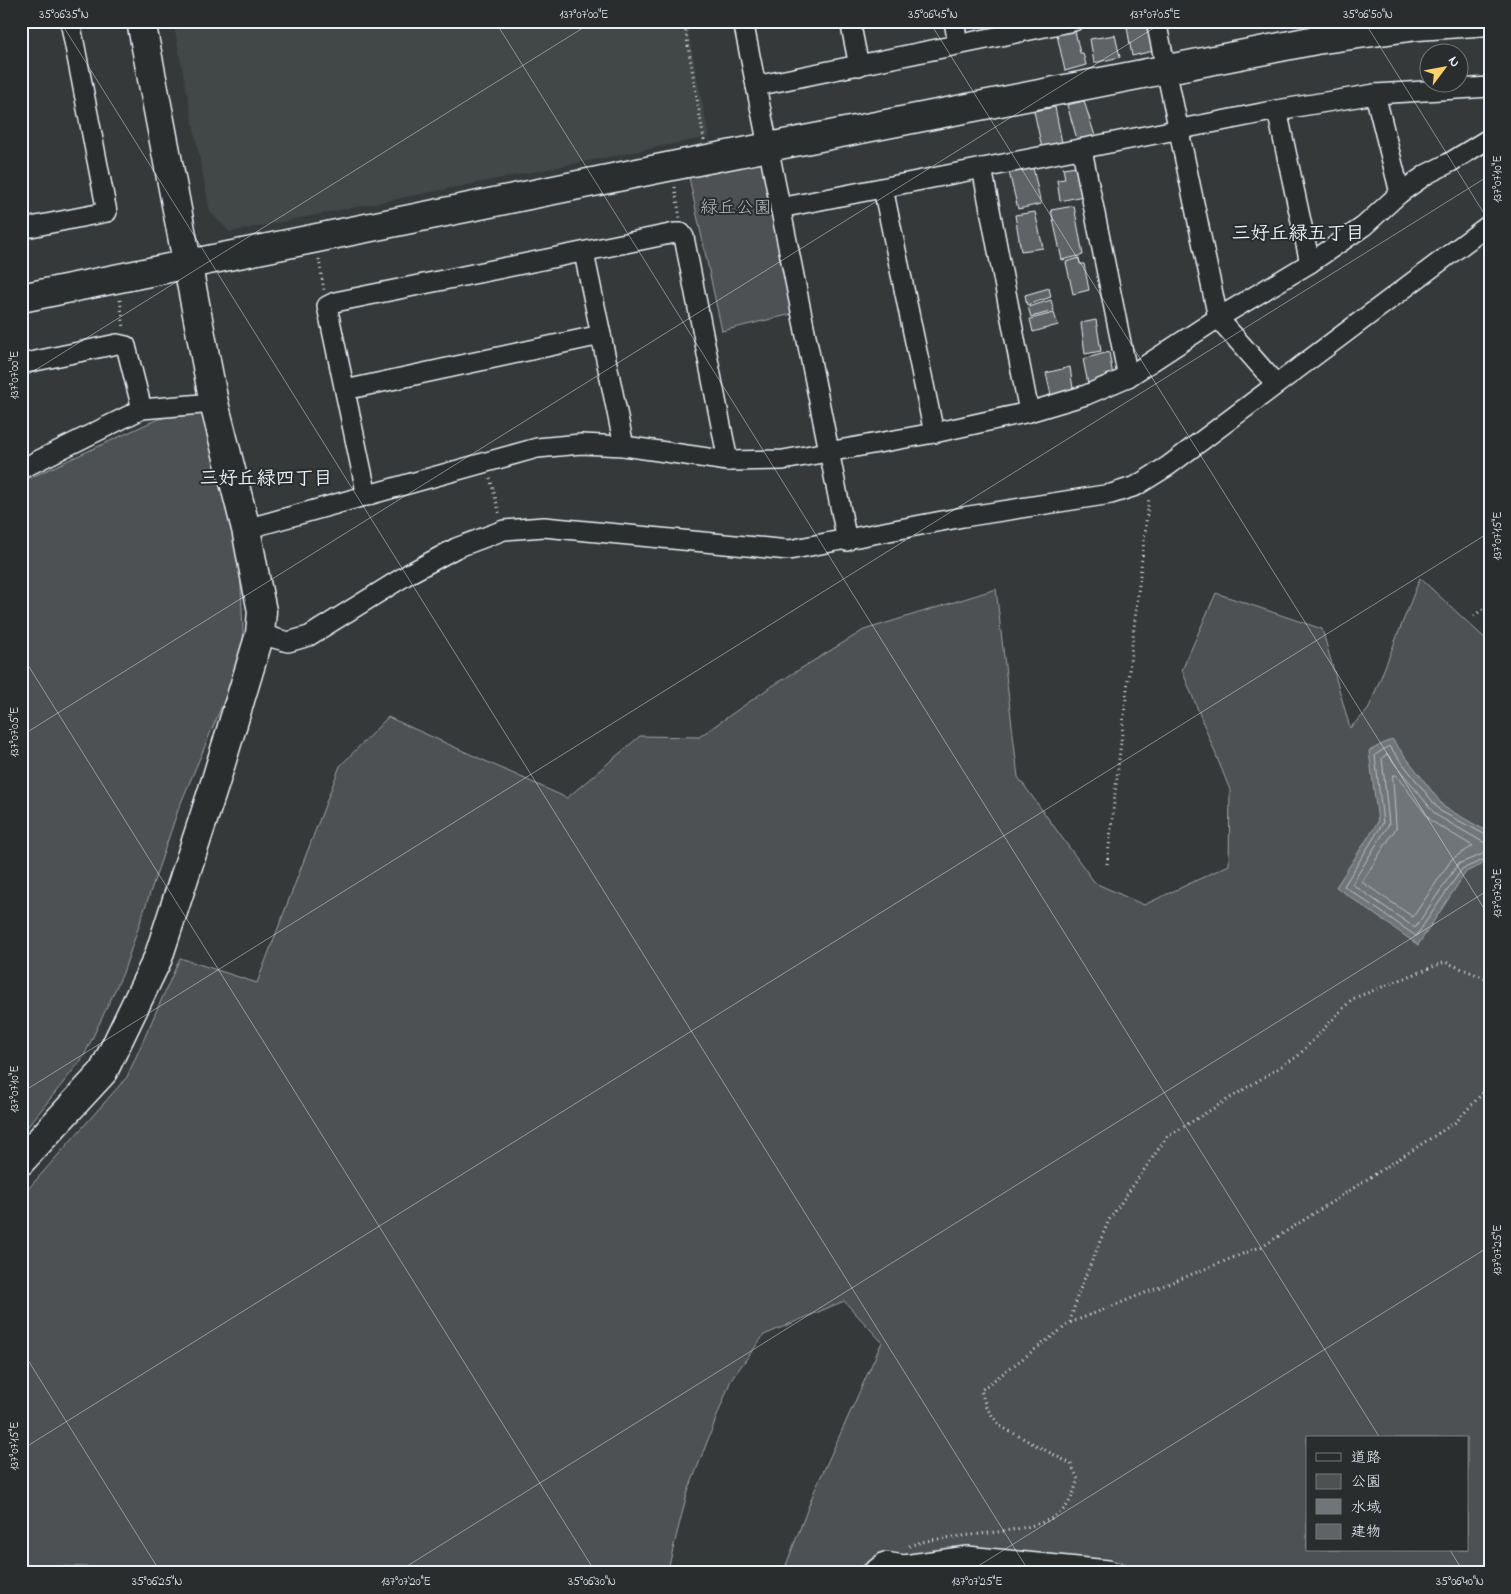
<svg xmlns="http://www.w3.org/2000/svg" width="1511" height="1594" font-family="'Indie Flower','Klee One',sans-serif">
<rect width="100%" height="100%" fill="#35393a"/>
<filter id="ink" filterUnits="userSpaceOnUse"><feTurbulence type="fractalNoise" baseFrequency=".02" numOctaves="2"/><feDisplacementMap in="SourceGraphic" scale="10" xChannelSelector="R" yChannelSelector="G"/><feConvolveMatrix kernelMatrix="1 2 1 2 8 2 1 2 1" color-interpolation-filters="sRGB"/></filter>
<g filter="url(#ink)">
<!-- built -->
<path fill="#424647" d="M173,21H686L709,137L230,232L210,212Z"/>
<!-- green -->
<g fill="#4d5152" stroke="#9aa1a5" fill-rule="evenodd">
<path d="M766,156L796,313L722,331L688,173Z"/>
<path d="M200,404L239,544L244,653L178,810L123,973L83,1058L21,1135V482L149,423Z"/>
<path d="M1420,578L1490,643V1573H1134L1111,1567L879,1558L861,1573H783L814,1492L882,1342L844,1301L764,1335L731,1380L687,1494L667,1573H286L21,1565V1197L127,1077L180,958L257,983L340,766L388,717L567,798L640,736L699,737L769,688L864,630L996,589L1018,777L1095,883L1144,905L1229,865L1230,790L1182,670L1216,593L1322,629L1350,728L1368,710ZM1307,1438H1467V1550H1307Z"/>
<path d="M965,1560L1099,1573H881Z"/>
</g>
<!-- water -->
<path fill="#707579" stroke="#a0a7ac" d="M1392,739L1444,807L1490,833V861L1466,872L1418,945L1336,887L1378,822L1369,751Z"/>
<g fill="none" stroke-linecap="round" stroke-linejoin="round">
<!-- shore -->
<g stroke="#b8bfc5" stroke-width="1">
<path d="M1393,775H1396L1431,821L1473,846L1452,859L1413,917L1362,882L1396,828Z"/>
<path d="M1490,837L1440,811L1389,746L1375,755L1383,823L1344,886L1416,936L1462,869L1490,857"/>
<path d="M1490,844L1483,842L1436,815L1387,754L1382,758L1389,824L1352,884L1415,928L1458,864L1490,851"/>
</g>
</g>
<!-- building -->
<g fill="#5f6365" stroke="#e8f1f8">
<path d="M1148,23L1153,51L1132,56L1127,27Z"/>
<path d="M1075,31L1080,53H1083L1086,65L1065,71L1057,35Z"/>
<path d="M1115,35L1120,57L1094,63L1090,39Z"/>
<path d="M1084,101L1095,136L1077,139L1067,105Z"/>
<path d="M1055,107L1062,143L1042,148L1034,111Z"/>
<path d="M1032,163L1041,204L1018,209L1008,168Z"/>
<path d="M1076,166L1083,196L1060,201L1057,180L1065,179L1063,168Z"/>
<path d="M1074,206L1083,255L1062,260L1051,210Z"/>
<path d="M1035,212L1043,248L1021,251L1015,215Z"/>
<path d="M1079,258L1080,264H1084L1089,290L1073,294L1066,262Z"/>
<path d="M1049,288L1051,297L1027,305L1025,295Z"/>
<path d="M1051,300L1054,311L1031,317L1028,307Z"/>
<path d="M1054,313L1058,325L1033,332L1030,319Z"/>
<path d="M1096,320L1101,351L1085,354L1081,323Z"/>
<path d="M1109,352L1113,376L1088,384L1083,359Z"/>
<path d="M1070,367L1073,389L1051,395L1046,373Z"/>
</g>
<g fill="none" stroke-linecap="round" stroke-linejoin="round">
<defs>
<g id="street">
<path d="M743,21L847,541"/>
<path d="M850,21L859,66"/>
<path d="M954,21L958,44"/>
<path d="M1156,21L1218,318L1276,384"/>
<path d="M756,86L1074,21"/>
<path d="M1375,94L1400,193"/>
<path d="M1277,110L1310,263"/>
<path d="M1082,150L1128,377"/>
<path d="M982,168L1029,412"/>
<path d="M883,188L934,433"/>
<path d="M780,208L1277,110L1375,94L1490,87"/>
<path d="M21,229L107,212L70,21"/>
<path d="M584,253L624,446"/>
<path d="M21,364L117,344L126,346L142,409"/>
<path d="M345,390L601,335"/>
<path d="M21,469L142,409L214,403"/>
<path d="M367,496L327,306L335,302L675,233H681L684,237L728,461"/>
<path d="M246,529L537,448L581,444L624,446L728,461L783,460L934,433L1029,412L1086,395L1128,377L1218,318L1310,263L1364,226L1400,193L1427,174L1449,163L1490,138"/>
<path d="M260,634L288,642L309,636L410,573L456,548L504,530L544,527L789,550L963,517L1111,494L1136,486L1168,466L1490,224"/>
<path d="M871,1573L885,1562L904,1565L967,1556L1108,1570L1119,1573"/>
</g>
<g id="secondary">
<path d="M21,298L672,166L1316,40L1417,26L1490,21"/>
<path d="M21,1161L103,1072L158,958L215,783L260,634L262,611L256,582L246,529L214,403L141,21"/>
</g>
</defs>
<!-- street casing -->
<use href="#street" stroke="#e8f1f8" stroke-width="22"/>
<!-- secondary casing -->
<use href="#secondary" stroke="#e8f1f8" stroke-width="31"/>
<!-- path -->
<g stroke="#e8f1f8" stroke-width="3" stroke-dasharray="1 4" stroke-linecap="butt">
<path d="M684,21L704,140"/>
<path d="M675,187L680,218"/>
<path d="M319,259L324,290"/>
<path d="M120,300L124,328"/>
<path d="M490,478L500,515"/>
<path d="M1474,616L1490,603"/>
<path d="M1107,864L1149,497"/>
<path d="M1070,1322L1078,1294L1109,1220L1167,1137L1298,1056L1352,999L1445,962L1490,980"/>
<path d="M909,1546C947,1531 1036,1538 1063,1510C1071,1502 1074,1491 1078,1479L1071,1464L1000,1426L986,1407L981,1390L1070,1323L1265,1245L1456,1122L1490,1085"/>
</g>
<!-- street -->
<use href="#street" stroke="#2a2d2e" stroke-width="19"/>
<!-- secondary -->
<use href="#secondary" stroke="#2a2d2e" stroke-width="28"/>
</g>
</g>
<!-- ticks -->
<path fill="none" stroke="#e8f1f8" stroke-width="1" stroke-opacity="0.45" d="M60,21L1030,1573M495,21L1380,1438M929,21L1490,918M1364,21L1490,223M21,22L23,21M21,379L594,21M21,654L596,1573M21,736L1165,21M21,1093L1490,175M21,1349L161,1573M21,1450L1490,532M1450,1550L1464,1573M396,1573L1490,889M967,1573L1490,1246"/>
<g text-anchor="middle" dominant-baseline="central" stroke-width="4" stroke-linejoin="round" paint-order="stroke">
<!-- park labels -->
<g font-size="18" fill="#b2b9be" stroke="#2a2d2e">
<text x="736" y="209">緑丘公園</text>
</g>
<!-- neighbourhood labels -->
<g font-size="19" font-weight="bold" fill="#e8f1f8" stroke="#2a2d2e">
<text x="1298" y="234">三好丘緑五丁目</text>
<text x="266" y="479">三好丘緑四丁目</text>
</g>
</g>
<!-- margin -->
<rect width="1511" height="1594" fill="none" stroke="#2a2d2e" stroke-width="55"/>
<!-- legend -->
<rect x="1306" y="1436" width="162" height="115" fill="#2a2d2e" stroke="#767b7f"/>
<rect x="1316" y="1453" width="25" height="8" fill="#2a2d2e" stroke="#767b7f"/>
<text x="1351" y="1462" font-size="15" fill="#e8f1f8">道路</text>
<rect x="1316" y="1474" width="25" height="15" fill="#4d5152" stroke="#767b7f"/>
<text x="1351" y="1486" font-size="15" fill="#e8f1f8">公園</text>
<rect x="1316" y="1499" width="25" height="15" fill="#707579" stroke="#767b7f"/>
<text x="1351" y="1512" font-size="15" fill="#e8f1f8">水域</text>
<rect x="1316" y="1524" width="25" height="15" fill="#5f6365" stroke="#767b7f"/>
<text x="1351" y="1536" font-size="15" fill="#e8f1f8">建物</text>
<!-- north arrow -->
<g transform="translate(1444 68) rotate(58)"><circle r="24" fill="#2a2d2e" stroke="#767b7f"/>
<path d="M0-4L9 19L0 12L-9 19Z" fill="#ffd166"/>
<text y="-8" font-size="14" font-weight="bold" text-anchor="middle" fill="#e8f1f8">N</text>
</g>
<rect x="28" y="28" width="1456" height="1538" fill="none" stroke="#e8f1f8" stroke-width="2"/>
<g font-size="12" text-anchor="middle" fill="#e8f1f8">
<text x="64" y="18">35°06'35"N</text>
<text x="584" y="18">137°07'00"E</text>
<text x="933" y="18">35°06'45"N</text>
<text x="1155" y="18">137°07'05"E</text>
<text x="1368" y="18">35°06'50"N</text>
<text transform="translate(1497 179) rotate(-90)" y="4">137°07'10"E</text>
<text transform="translate(14 375) rotate(-90)" y="4">137°07'00"E</text>
<text transform="translate(1497 536) rotate(-90)" y="4">137°07'15"E</text>
<text transform="translate(14 732) rotate(-90)" y="4">137°07'05"E</text>
<text transform="translate(1497 893) rotate(-90)" y="4">137°07'20"E</text>
<text transform="translate(14 1089) rotate(-90)" y="4">137°07'10"E</text>
<text transform="translate(1497 1250) rotate(-90)" y="4">137°07'25"E</text>
<text transform="translate(14 1446) rotate(-90)" y="4">137°07'15"E</text>
<text x="157" y="1585">35°06'25"N</text>
<text x="406" y="1585">137°07'20"E</text>
<text x="592" y="1585">35°06'30"N</text>
<text x="977" y="1585">137°07'25"E</text>
<text x="1460" y="1585">35°06'40"N</text>
</g>
</svg>
